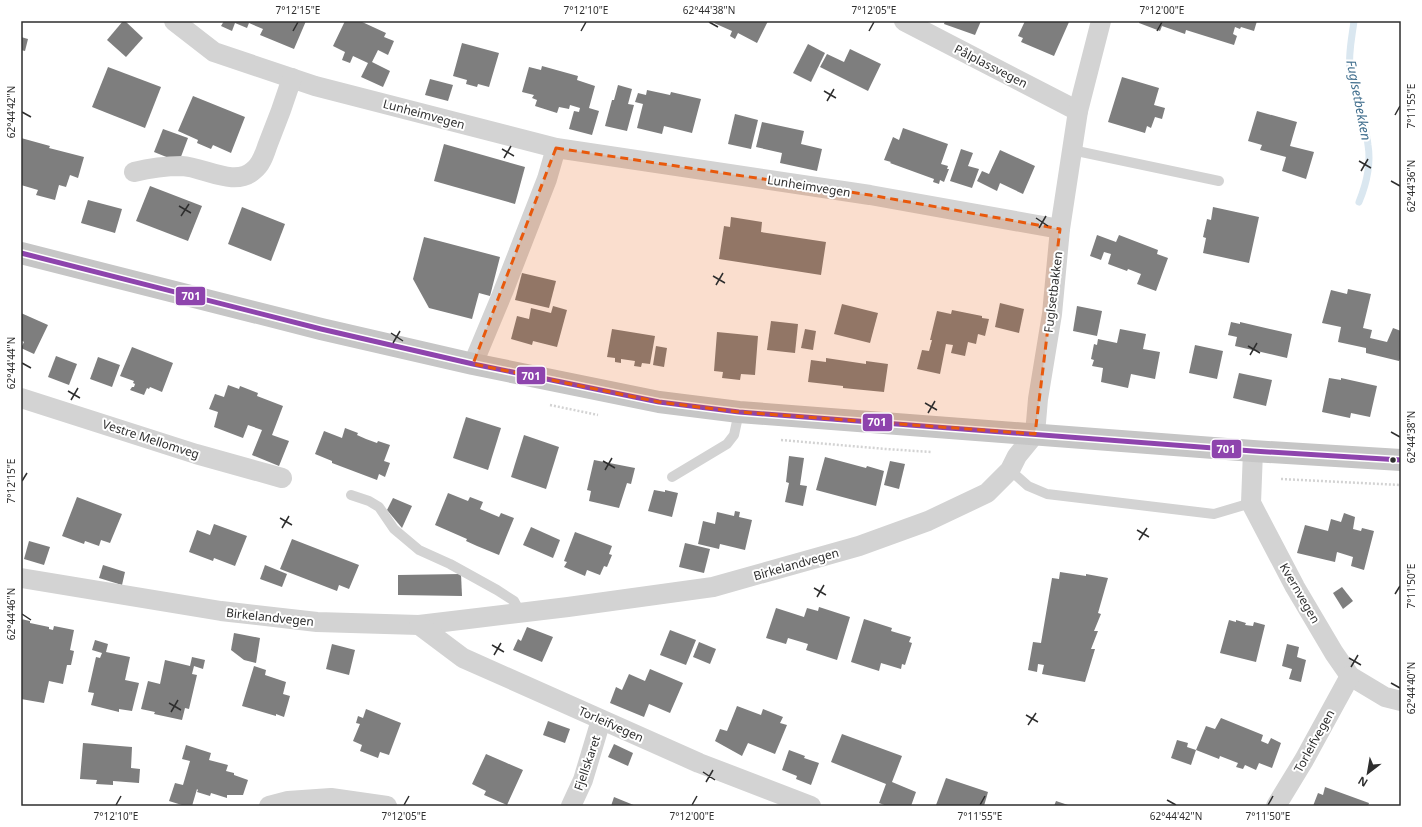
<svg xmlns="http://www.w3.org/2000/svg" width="1422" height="827" font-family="'Noto Sans',sans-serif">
<rect width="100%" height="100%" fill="#fff"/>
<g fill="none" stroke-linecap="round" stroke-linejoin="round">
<!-- stream -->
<path stroke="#dae7f0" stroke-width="7" d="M1354,21C1352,37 1348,54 1350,70C1354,95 1365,119 1368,145C1371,163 1366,185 1359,202"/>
</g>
<!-- building -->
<g fill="#7e7e7e">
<path d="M123,21H125L143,38L126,57L107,40Z"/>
<path d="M224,21H306L294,49L260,35L263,29L249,23L247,28L235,23L232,31L221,26Z"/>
<path d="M345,21H360L386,33L384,37L394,41L388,55L378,50L372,62L390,71L383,87L361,77L368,63L353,56L350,63L342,60L345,52L333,46Z"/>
<path d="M715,21H768L757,43L738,33L735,39L730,36L732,31L714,23Z"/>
<path d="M945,21H981L975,35L944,24Z"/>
<path d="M1025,21L1069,22L1054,56L1021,42L1023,38L1018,36Z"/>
<path d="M1139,21H1257L1254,31L1241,27L1240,29L1235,27L1233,34L1237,36L1234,45L1186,30L1185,34L1162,26L1160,31L1139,23Z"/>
<path d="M21,37L28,39L25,51L21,50Z"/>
<path d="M462,43L499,53L489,87L478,84L477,87L466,84L467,80L453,76Z"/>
<path d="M808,44L825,53L811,82L793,73Z"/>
<path d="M850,49L881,64L868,91L820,67L827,54L844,62Z"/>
<path d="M542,66L578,76L577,80L595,86L589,108L599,111L592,135L569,129L574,111L579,112L580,108L570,105L569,109L559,107L557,113L535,106L537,100L532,98L534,95L522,92L529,67L541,70Z"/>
<path d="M108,67L161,87L145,128L92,107Z"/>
<path d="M1122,77L1159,88L1154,105L1165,108L1162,119L1155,117L1151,128L1147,126L1145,133L1108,122Z"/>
<path d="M430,79L453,85L448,101L425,95Z"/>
<path d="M618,85L632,89L628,104L634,105L627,131L605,126L612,100H614Z"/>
<path d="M647,90L670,95L671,92L701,99L692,133L664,126L662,134L637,128L643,104L635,102L638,93L646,95Z"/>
<path d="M193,96L245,117L231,153L213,145L211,149L197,143L198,140L178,131Z"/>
<path d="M1257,111L1297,122L1290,146L1314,152L1306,179L1282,171L1286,157L1260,150L1262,145L1248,141Z"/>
<path d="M735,114L758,120L751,149L728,144Z"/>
<path d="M762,122L804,131L801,144L822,149L817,171L780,163L782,153L756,147Z"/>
<path d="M903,128L948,144L941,164L948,166L947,169H949L944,182L940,180L939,184L933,182L934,179L890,163L891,162L884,160L893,137L899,140Z"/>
<path d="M163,129L188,138L179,162L154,152Z"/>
<path d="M21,138L50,146L49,148L84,157L78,178L70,175L66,187L59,185L55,200L36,195L38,190L21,185Z"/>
<path d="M444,144L525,167L515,204L434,181Z"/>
<path d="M961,149L973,153L968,166L979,169L972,188L950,181Z"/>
<path d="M1000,150L1035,166L1023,194L1000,183L997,191L977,181L982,171L989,174Z"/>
<path d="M150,186L202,206L188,241L136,221Z"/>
<path d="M88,200L122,209L115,233L81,223Z"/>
<path d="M242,207L285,224L271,261L228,244Z"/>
<path d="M1213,207L1259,217L1249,263L1203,253L1206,238L1203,237L1207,219L1211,220Z"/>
<path d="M731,217L762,222L761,232L826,242L821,275L719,259L724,226L730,227Z"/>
<path d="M1097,235L1116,242L1119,235L1158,250L1157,254L1168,258L1156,291L1137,284L1141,274L1128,269L1127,271L1108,264L1111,254L1104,252L1101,260L1090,256Z"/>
<path d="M424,237L500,257L490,296L479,293L472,319L429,308L413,279Z"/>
<path d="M522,273L556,281L549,308L515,300Z"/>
<path d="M1348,289L1371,294L1363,328L1372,330L1370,338L1387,342L1393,328L1401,331V357L1399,361L1366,353V348L1338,342L1341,327L1322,323L1331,290L1347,294Z"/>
<path d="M1000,303L1024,309L1019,333L995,327Z"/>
<path d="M842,304L878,313L870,343L834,334Z"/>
<path d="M553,306L567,310L557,347L533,341L532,345L511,339L517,316L529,319L531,308L551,313Z"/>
<path d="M1077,306L1102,311L1097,336L1073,331Z"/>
<path d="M952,310L982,316V318L989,319L985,336L978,334L976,344L968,342L965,356L951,353L953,345L946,344L940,374L917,369L922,350L929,351L932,340H930L937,311L951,314Z"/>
<path d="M21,313L48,325L34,354L21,348L24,342L21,340Z"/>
<path d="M771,321L798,324L795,353L767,350Z"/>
<path d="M1231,322L1240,324V322L1292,334L1287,358L1235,346L1237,337L1228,335Z"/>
<path d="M612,329L655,336L650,364L642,363L641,367L634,366L635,361L621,359V363L615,362V358L607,357Z"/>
<path d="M805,329L816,331L813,350L801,348Z"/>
<path d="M1120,329L1146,334L1143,349L1160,352L1155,379L1131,374L1128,388L1101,382L1103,368L1092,366L1094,360L1091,359L1094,344L1097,345L1098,339L1117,343Z"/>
<path d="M717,332L758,336L755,375L741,374L740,380L722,378L723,372L714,371Z"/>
<path d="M1195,345L1223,351L1217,379L1189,373Z"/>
<path d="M656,346L667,348L664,367L653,365Z"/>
<path d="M132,347L173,363L162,392L150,387L149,389L147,388L144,395L130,390L132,387H134L135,384L133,383L134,381L120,376Z"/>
<path d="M56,356L77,364L69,385L48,377Z"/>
<path d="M98,357L120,365L112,387L90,379Z"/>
<path d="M826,358L866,364V361L888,364L884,392L843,388V386L808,382L811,360L826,362Z"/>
<path d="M1239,373L1272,380L1266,406L1233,398Z"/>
<path d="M1329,378L1341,380V378L1377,386L1370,417L1351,413L1350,418L1322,412Z"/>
<path d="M228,385L239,389L240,386L258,393L257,396L283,406L272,435L289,441L279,466L252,455L262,430L248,425L243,438L214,427L218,412L209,409L215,394L224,397Z"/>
<path d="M466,417L501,428L488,470L453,458Z"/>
<path d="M345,428L358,433L357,435L366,439L377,443L378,441L390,445L384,461L390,463L385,477L379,474L377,480L332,463V461L315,454L324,431L342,438Z"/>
<path d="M524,435L559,447L546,489L511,477Z"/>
<path d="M789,456L804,458L800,485L807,486L803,506L785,502L789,483L786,482Z"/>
<path d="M825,457L866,468L867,466L884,471L876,506L816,490Z"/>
<path d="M594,460L635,468L631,484L627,483L619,508L589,501L591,491L587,490Z"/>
<path d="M890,461L905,464L899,489L884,485Z"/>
<path d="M654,490L665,492V490L678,493L672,517L648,511Z"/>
<path d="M448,493L468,501L470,497L483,502L480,509L499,517L501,513L514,518L499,555L477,546L466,541L467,539L435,525Z"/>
<path d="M77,497L122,514L110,543L101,540L99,546L85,541L84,544L62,536Z"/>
<path d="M393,498L412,506L402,528L387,510Z"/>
<path d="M735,511L740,512L739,517L752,520L745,550L720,544L719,549L698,544L703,521L715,524L717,512L734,516Z"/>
<path d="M1344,513L1355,517L1353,529L1361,531L1362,528L1374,531L1364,570L1351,566L1353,557L1337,552L1335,562L1297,553L1305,525L1328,531L1331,519L1341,522Z"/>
<path d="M214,524L247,536L235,566L214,558L213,561L189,552L197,530L210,535Z"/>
<path d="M531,527L560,540L553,558L523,545Z"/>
<path d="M575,532L612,546L609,554L612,555L607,567L604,566L600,575L587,570L585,576L564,567L567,562L564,561Z"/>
<path d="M292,539L359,565L349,589L339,585L337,591L280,569Z"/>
<path d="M29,541L50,547L44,565L24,559Z"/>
<path d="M685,543L710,549L704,573L679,567Z"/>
<path d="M103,565L125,572L122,585L99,578Z"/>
<path d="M265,565L287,574L282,587L260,579Z"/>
<path d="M1060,572L1086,576V574L1108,578L1098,613L1101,614L1094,631H1098L1091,649H1095L1085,682L1042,674L1044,665L1038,664L1037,672L1028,670L1033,642L1041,643L1052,578L1059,579Z"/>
<path d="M461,574L462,596L398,595V575Z"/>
<path d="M1342,587L1353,601L1343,609L1333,593Z"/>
<path d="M819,607L850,617L837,660L806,650L808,644L788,638L786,644L766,638L776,608L804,617L807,608L818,611Z"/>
<path d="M21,619L30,621V623L49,627V629L53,630L54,626L74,630L70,650L74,651L71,665H67L63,684L49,681L44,703L21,699Z"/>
<path d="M864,619L892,628L891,631L911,637L909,642L912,643L905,665L902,664L901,669L881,663L879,671L851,662Z"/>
<path d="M1229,620L1236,622V620L1246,623L1245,625L1253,626L1254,622L1265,625L1256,662L1220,653Z"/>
<path d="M527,627L553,637L542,662L513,650L518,639L521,641Z"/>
<path d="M670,630L696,640L686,665L660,655Z"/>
<path d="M234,633L260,638L256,663L244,660L231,650Z"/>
<path d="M95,640L108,644L106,652L130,657L125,680L139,683L132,711L119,709V712L91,705L94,693L88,692L96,657L100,658L102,653L92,650Z"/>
<path d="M699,642L716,649L710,664L693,657Z"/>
<path d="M332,644L355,650L349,675L326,669Z"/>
<path d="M1287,644L1299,647L1297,657L1306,660L1301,682L1289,679L1292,669L1282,666Z"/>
<path d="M192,657L205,660L203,669L194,666L192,674L197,675L189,709L185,708L182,720L154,714L155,712L141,709L148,681L160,684L165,660L190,666Z"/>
<path d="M254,666L266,670L265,675L286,682L283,694L290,696L284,717L276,714V716L242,706Z"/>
<path d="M650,669L683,683L670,713L649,704L644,717L610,703L616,687L622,690L629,674L645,681Z"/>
<path d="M737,706L761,715L763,709L783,717L780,723L787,725L775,754L748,743L742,756L715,741L720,729L727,731Z"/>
<path d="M366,709L401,723L389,755L380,752L378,758L360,751L362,745L353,741L360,724L356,723L358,716L363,718Z"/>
<path d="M1221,718L1263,735L1261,741L1268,744L1271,738L1281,743L1272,768L1259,763L1256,770L1245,765L1243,769L1236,767L1238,763L1220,756L1219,759L1196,750L1206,726L1215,729Z"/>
<path d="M548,721L570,729L565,743L543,735Z"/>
<path d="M842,734L902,756L892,782L916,792L911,806H887L879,803L886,784L831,762Z"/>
<path d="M1177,740L1188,743L1187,747L1196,750L1191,765L1171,758Z"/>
<path d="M83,743L132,747L131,768L140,769L139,783L113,781V785L96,784L97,780L80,779Z"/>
<path d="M614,744L633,753L628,766L608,757Z"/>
<path d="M186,745L211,753L209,760L228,765L226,771L234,773V775L248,780L243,795H227V798L211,793L210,796L197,792L198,790L197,789L192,806H185L169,801L175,783L183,785L190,761L182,759Z"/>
<path d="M789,750L805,756L804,758L819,763L811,785L796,779L797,776L782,770Z"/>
<path d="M486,754L523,770L507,805L484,795L486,791L472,784Z"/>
<path d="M946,778L988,792L984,806H939L936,805Z"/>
<path d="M1325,787L1369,803L1368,806H1313L1318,793L1323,795Z"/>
<path d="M614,797L636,806H611Z"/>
<path d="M1056,801L1071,806H1054Z"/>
</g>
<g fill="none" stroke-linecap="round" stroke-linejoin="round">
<!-- path -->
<g stroke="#d3d3d3" stroke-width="2.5" stroke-dasharray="2 2" stroke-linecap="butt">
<path d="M550,405L598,415"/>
<path d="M781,440L886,449L931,452"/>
<path d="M1281,479L1401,485"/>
</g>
<!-- lane -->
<g stroke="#d3d3d3" stroke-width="10">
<path d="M1072,150L1219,181"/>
<path d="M1010,470L1028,486L1047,494L1214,514L1251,503"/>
<path d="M672,477L727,444L734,435L739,412"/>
<path d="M351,495L369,501L379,507L394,529L419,550L450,564L497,590L514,601L520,612"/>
</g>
<!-- street -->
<g stroke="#d3d3d3" stroke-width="20">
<path d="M174,21L214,52L315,86L556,148L870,195L1060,229"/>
<path d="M904,21L1078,111"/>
<path d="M134,172C150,168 165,166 182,166C204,167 235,188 254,170C262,164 265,152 268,144C277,122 285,100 292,78"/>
<path d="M473,364L503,292L547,179L556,148"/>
<path d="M21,398L196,454L282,478"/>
<path d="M1253,451L1251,503L1295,587L1334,653L1350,676L1385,697L1401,701"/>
<path d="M21,578L221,611L317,622L419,625L568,607L713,587L859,546L928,521L987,493L1010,470L1017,456L1035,434L1038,399L1052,314L1060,229L1078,111L1101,21"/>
<path d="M419,625L463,658L699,763L811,806"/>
<path d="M269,806L288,801L331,798L387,806"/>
<path d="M571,806L583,780L601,720"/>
<path d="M1276,806L1304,760L1350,676"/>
</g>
<!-- primary -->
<path stroke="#c6c6c6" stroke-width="22" d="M21,253L321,329L473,364L659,402L739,412L1253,451L1401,460"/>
<defs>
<path id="bus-1" d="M21,253L321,329L473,364L659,402L739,412L1253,451L1401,460"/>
</defs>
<!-- bus-1 casing -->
<use href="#bus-1" stroke="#fff" stroke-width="8"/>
<!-- bus-1 -->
<use href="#bus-1" stroke="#8e44ad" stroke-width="5"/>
</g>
<!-- marked area -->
<path fill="#e8590c" fill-opacity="0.2" stroke="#e8590c" stroke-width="3" stroke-dasharray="8 5" stroke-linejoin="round" d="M556,148L870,195L1060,229L1035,434L739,412L659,402L473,364Z"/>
<!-- ticks -->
<path fill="none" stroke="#2e2e2e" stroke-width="1.5" d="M709,22L718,27M293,31L298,22M581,31L586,22M869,31L874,22M1157,31L1162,22M824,91L836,98M827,101L834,89M22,112L31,117M1395,115L1400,106M502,149L514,156M504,158L511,146M1359,161L1371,168M1361,171L1368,159M1391,181L1400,186M179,206L191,213M181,216L189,204M1036,218L1048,226M1039,228L1046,216M713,276L725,283M716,285L723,273M391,333L403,341M393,343L400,331M1248,346L1260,353M1250,355L1257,343M22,363L31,368M68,391L80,398M71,400L78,388M925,403L937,410M928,413L935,401M1391,432L1400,437M603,461L615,468M605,470L612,458M22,481L27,473M280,518L292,525M282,528L289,516M1137,530L1149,537M1139,540L1147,528M814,588L826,595M1395,594L1400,586M817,597L824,585M22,614L31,620M492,645L504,652M494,655L501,643M1349,658L1361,665M1351,667L1358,655M1391,683L1400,688M169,703L181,710M171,712L178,700M1026,715L1038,722M1028,725L1036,713M703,772L715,780M706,782L713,770M1167,800L1176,805M116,805L121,796M404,805L409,796M692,805L697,796M980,805L985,796M1268,805L1273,796"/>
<!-- markers -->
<circle fill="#2e2e2e" stroke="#fff" stroke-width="1.5" cx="1393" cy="460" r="3.5"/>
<g text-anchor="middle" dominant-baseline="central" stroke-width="4" stroke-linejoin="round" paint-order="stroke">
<!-- street labels -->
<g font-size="12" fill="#2e2e2e" stroke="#fff">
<text transform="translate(991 66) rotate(27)">Pålplassvegen</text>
<text transform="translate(424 114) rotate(15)">Lunheimvegen</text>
<text transform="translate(809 186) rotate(9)">Lunheimvegen</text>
<text transform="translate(1053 292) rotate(-83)">Fuglsetbakken</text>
<text transform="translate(151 439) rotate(18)">Vestre Mellomveg</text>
<text transform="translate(796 564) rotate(-16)">Birkelandvegen</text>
<text transform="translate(1300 593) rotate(60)">Kvernvegen</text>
<text transform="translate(270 617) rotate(6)">Birkelandvegen</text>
<text transform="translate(611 724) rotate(24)">Torleifvegen</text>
<text transform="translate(1314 741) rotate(-61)">Torleifvegen</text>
<text transform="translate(587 763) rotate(-71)">Fjellskaret</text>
</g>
<!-- water labels -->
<g font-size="13" font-style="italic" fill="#406e8d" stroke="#fff">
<text transform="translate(1359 100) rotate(79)">Fuglsetbekken</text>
</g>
</g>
<g stroke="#fff" stroke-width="1.5">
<rect x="175" y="286" width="31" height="20" rx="4" fill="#8e44ad"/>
<rect x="516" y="366" width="30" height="19" rx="4" fill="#8e44ad"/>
<rect x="862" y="413" width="31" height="19" rx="4" fill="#8e44ad"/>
<rect x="1211" y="439" width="31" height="20" rx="4" fill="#8e44ad"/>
</g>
<g font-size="11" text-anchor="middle" font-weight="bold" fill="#fff">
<text x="191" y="300">701</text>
<text x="531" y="380">701</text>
<text x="877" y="426">701</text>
<text x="1226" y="453">701</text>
</g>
<!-- border -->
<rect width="1422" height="827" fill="none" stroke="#ffffff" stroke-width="44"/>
<!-- north arrow -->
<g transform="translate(1368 773) rotate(211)" stroke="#ffffff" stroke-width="3" paint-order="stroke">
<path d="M0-3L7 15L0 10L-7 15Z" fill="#2e2e2e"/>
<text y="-6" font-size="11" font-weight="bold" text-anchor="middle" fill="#2e2e2e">N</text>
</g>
<rect x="22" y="22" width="1378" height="783" fill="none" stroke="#2e2e2e" stroke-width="1.5"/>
<g font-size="10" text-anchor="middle" fill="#2e2e2e">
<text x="298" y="14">7°12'15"E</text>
<text x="586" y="14">7°12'10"E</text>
<text x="709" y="14">62°44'38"N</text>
<text x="874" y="14">7°12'05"E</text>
<text x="1162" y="14">7°12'00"E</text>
<text transform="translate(1411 106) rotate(-90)" y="4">7°11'55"E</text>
<text transform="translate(11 112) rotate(-90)" y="4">62°44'42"N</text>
<text transform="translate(1411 186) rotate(-90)" y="4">62°44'36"N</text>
<text transform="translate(11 363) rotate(-90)" y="4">62°44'44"N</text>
<text transform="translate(1411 437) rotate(-90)" y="4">62°44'38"N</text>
<text transform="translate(11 481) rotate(-90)" y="4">7°12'15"E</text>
<text transform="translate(1411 586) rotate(-90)" y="4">7°11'50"E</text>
<text transform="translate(11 614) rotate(-90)" y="4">62°44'46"N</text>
<text transform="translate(1411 688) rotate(-90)" y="4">62°44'40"N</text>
<text x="116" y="820">7°12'10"E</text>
<text x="404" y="820">7°12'05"E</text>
<text x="692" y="820">7°12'00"E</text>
<text x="980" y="820">7°11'55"E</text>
<text x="1176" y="820">62°44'42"N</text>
<text x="1268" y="820">7°11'50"E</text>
</g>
</svg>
